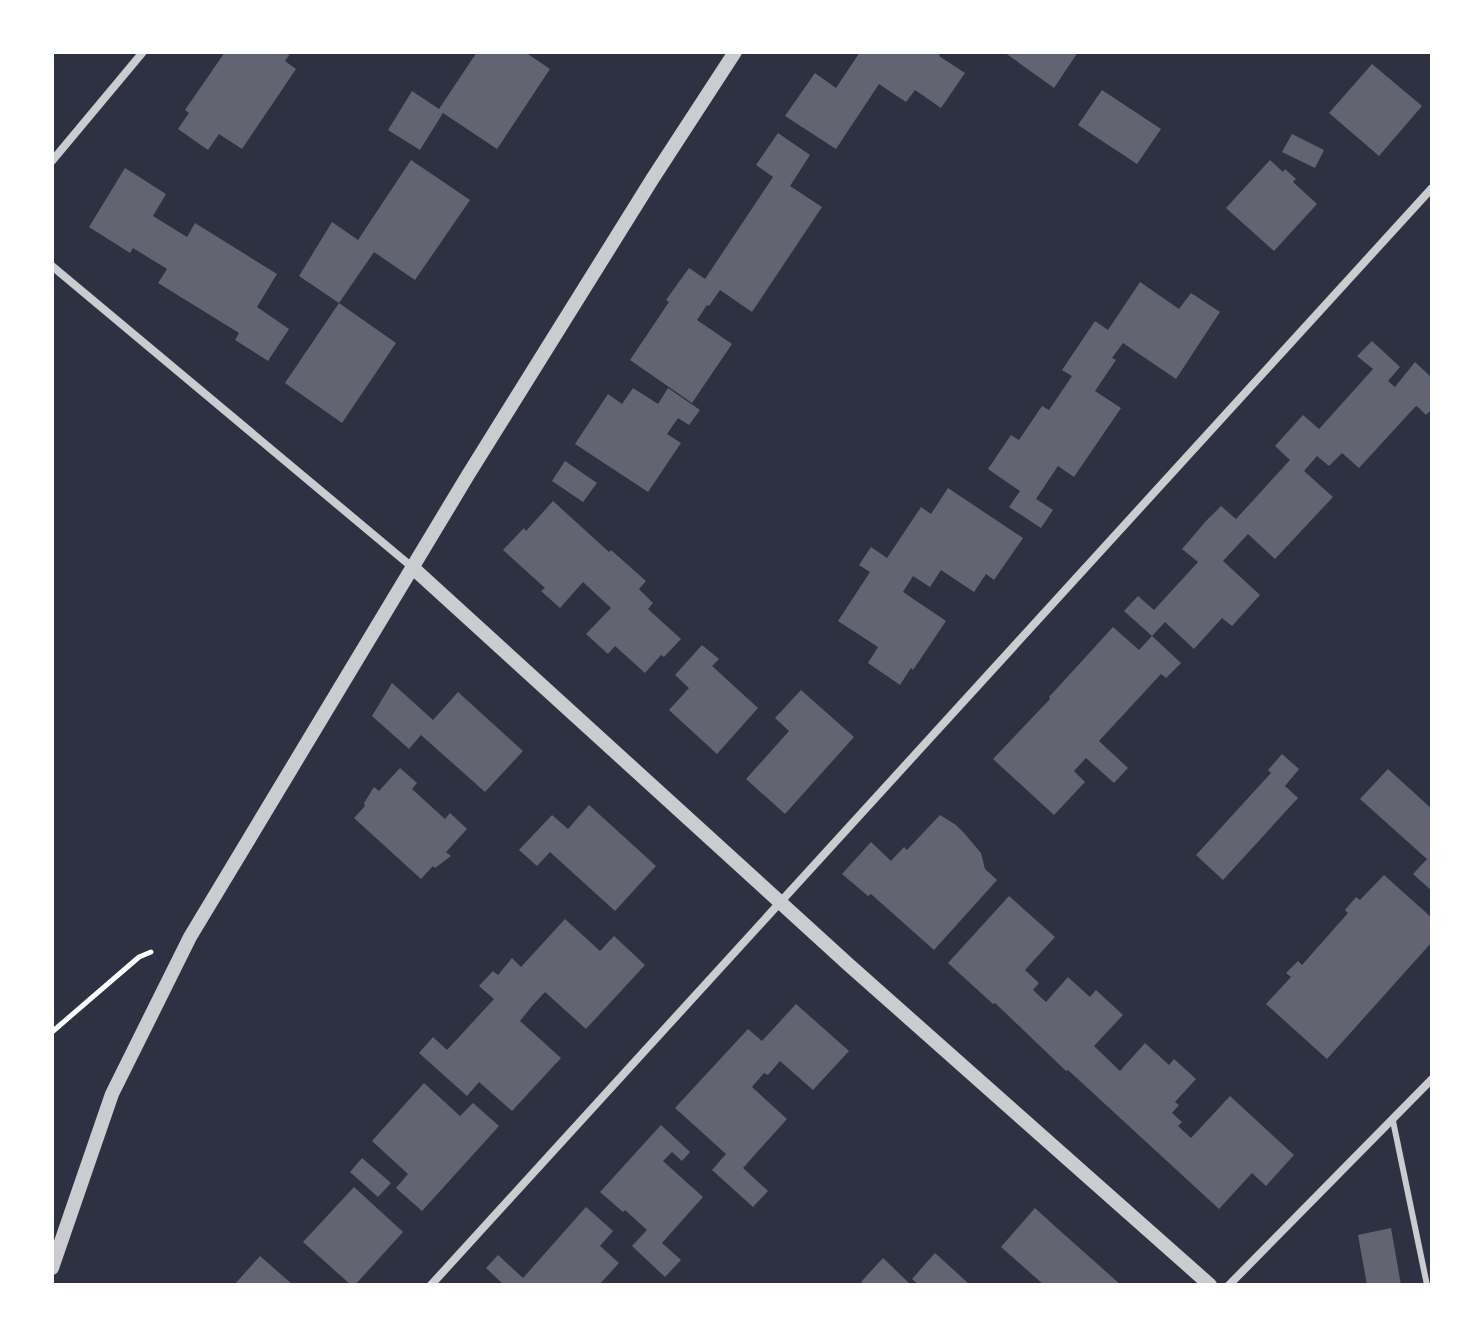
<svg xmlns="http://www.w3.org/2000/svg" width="1484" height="1337" font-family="'Archivo Narrow',sans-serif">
<rect width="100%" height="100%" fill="#2d3142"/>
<!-- building -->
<g fill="#626471">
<path d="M225,52H291L285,61L296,69L242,149L219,134L208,150L178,129L189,113L185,110Z"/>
<path d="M477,52H525L550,69L497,149L443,113L420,150L388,130L412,91L439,109Z"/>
<path d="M860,52H942L939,56L965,73L941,108L915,90L906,102L879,84L836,149L785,116L815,73L836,88Z"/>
<path d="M1004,52H1078L1054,88Z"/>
<path d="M1372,64L1422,106L1379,156L1329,113Z"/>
<path d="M1102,90L1161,129L1137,164L1078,125Z"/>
<path d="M778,133L810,155L790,186L822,207L752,312L720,290L709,306L707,305L697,320L732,344L692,403L630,360L669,302L666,300L689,268L705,279L773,177L756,165Z"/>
<path d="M1292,134L1324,150L1315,168L1282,152Z"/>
<path d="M411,160L470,200L415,280L374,252L339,303L299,276L332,222L358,240Z"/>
<path d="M1270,160L1283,172L1285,169L1296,179L1293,182L1317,204L1274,251L1226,208Z"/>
<path d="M125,168L166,194L153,216L187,237L195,223L277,274L257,307L289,329L268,361L235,340L239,333L158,283L167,269L133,248L130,253L89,227Z"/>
<path d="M1140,282L1179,309L1191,293L1220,312L1176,379L1123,343L1112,358L1116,360L1095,391L1121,408L1074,477L1058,466L1036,499L1053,510L1041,528L1009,507L1020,491L988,469L1011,435L1019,440L1042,406L1049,410L1072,376L1062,370L1095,321L1108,330Z"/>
<path d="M339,303L396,343L342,423L285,383Z"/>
<path d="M1372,341L1400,367L1388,381L1395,387L1415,362L1432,378V409L1426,415L1417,406L1415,407L1359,468L1342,453L1329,466L1317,456L1304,471L1333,497L1275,559L1248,534L1223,561L1260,595L1232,626L1222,618L1194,649L1165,622L1152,636L1124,611L1138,596L1154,610L1198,562L1182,549L1206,521L1221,506L1236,519L1290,460L1275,446L1303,415L1319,429L1373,369L1357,356Z"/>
<path d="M633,388L658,404L668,388L700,410L689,425L678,418L667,434L681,443L648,492L575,444L608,394L622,404Z"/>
<path d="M565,461L597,483L583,502L552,481Z"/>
<path d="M948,488L1023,538L994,580L986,574L974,592L941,570L930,587L913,576L903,592L946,621L913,670L911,668L900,685L868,663L878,647L838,621L870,572L859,565L871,547L887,558L921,507L931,514Z"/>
<path d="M553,501L609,552L611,550L646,581L639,589L653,603L648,609L681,639L664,657L661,655L645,673L615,646L608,654L586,634L611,608L583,582L560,608L541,591L545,588L503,550L524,528L526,531Z"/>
<path d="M1113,627L1139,650L1152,636L1181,663L1166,678L1161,674L1099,741L1128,768L1114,783L1086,758L1074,771L1085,782L1054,815L993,759L1050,699L1049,697Z"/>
<path d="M702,645L719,659L712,666L758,708L717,754L669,710L689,688L675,675Z"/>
<path d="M392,683L433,720L458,692L523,751L485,792L421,735L409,749L372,716Z"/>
<path d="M801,690L854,737L785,814L746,779L789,731L775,718Z"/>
<path d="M1282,754L1299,769L1285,786L1298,798L1223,880L1196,855L1271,773L1268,770Z"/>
<path d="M400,768L417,783L412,789L445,819L450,813L467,829L446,852L451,856L435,868L433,866L421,879L354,818L365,806L364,803L374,787L379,791Z"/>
<path d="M1388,769L1432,809V891L1413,874L1427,859L1360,799Z"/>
<path d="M589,805L656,866L615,911L550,852L537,866L519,850L552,815L568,829Z"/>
<path d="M940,815L956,825L964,833L981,853L985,869L997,880L934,950L871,894L868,896L842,874L871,842L891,861L904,847L907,850Z"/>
<path d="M1384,875L1432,918V942L1327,1059L1266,1004L1291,977L1286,973L1298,961L1302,965L1348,913L1345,910L1356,897L1360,900Z"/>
<path d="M1009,896L1055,937L1025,970L1039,983L1033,990L1046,1002L1068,977L1090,997L1096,990L1123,1015L1094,1046L1120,1071L1145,1043L1169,1065L1174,1059L1196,1079L1175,1102L1179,1105L1172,1113L1182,1122L1178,1126L1191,1138L1230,1096L1294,1155L1266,1186L1252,1173L1219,1209L1068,1070L1066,1071L995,1003L993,1004L948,963Z"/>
<path d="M565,919L600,951L614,936L645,965L586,1029L545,992L532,1006L520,1021L561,1058L512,1111L479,1082L467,1096L419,1053L433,1037L447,1050L494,999L479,986L493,971L498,975L512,958L521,967Z"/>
<path d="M796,1004L849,1051L813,1090L780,1061L768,1075L764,1073L752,1087L787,1119L743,1168L768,1191L753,1207L712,1170L726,1154L675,1108L748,1029L762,1041Z"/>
<path d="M424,1083L460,1116L473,1103L499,1126L422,1211L396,1188L408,1174L372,1141Z"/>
<path d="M661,1125L690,1152L682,1161L672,1152L663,1161L703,1197L662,1243L681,1260L665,1277L632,1246L647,1230L625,1210L623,1212L600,1192Z"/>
<path d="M362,1158L391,1183L378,1197L350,1172Z"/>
<path d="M354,1187L403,1232L355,1285H351L303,1242Z"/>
<path d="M586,1207L613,1231L600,1246L619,1263L599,1285H504L486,1268L498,1255L523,1278Z"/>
<path d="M1035,1208L1058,1229L1121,1285H1044L1001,1247Z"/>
<path d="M1391,1228L1401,1285H1367L1358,1235Z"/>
<path d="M935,1253L968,1283L966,1285H919L912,1279Z"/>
<path d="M260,1256L293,1285H234Z"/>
<path d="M883,1258L909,1283L908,1285H864L861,1282Z"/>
</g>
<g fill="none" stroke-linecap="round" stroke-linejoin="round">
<!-- path -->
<path stroke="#fff" stroke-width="5" d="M52,1032L139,957L151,952"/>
<!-- service -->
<path stroke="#caccd0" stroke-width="6" d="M1393,1121L1427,1285"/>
<!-- minor -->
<g stroke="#caccd0" stroke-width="8">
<path d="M52,161L143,52"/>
<path d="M52,266L412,567"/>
<path d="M431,1285L1432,188"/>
<path d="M1229,1285L1432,1079"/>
</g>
<!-- tertiary -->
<g stroke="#caccd0" stroke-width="14">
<path d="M412,567L849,965L1210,1285"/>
<path d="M52,1268L112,1094L190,937L468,475L653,178L735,52"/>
</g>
</g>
<!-- border -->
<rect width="1484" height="1337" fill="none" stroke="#ffffff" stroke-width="108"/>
</svg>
